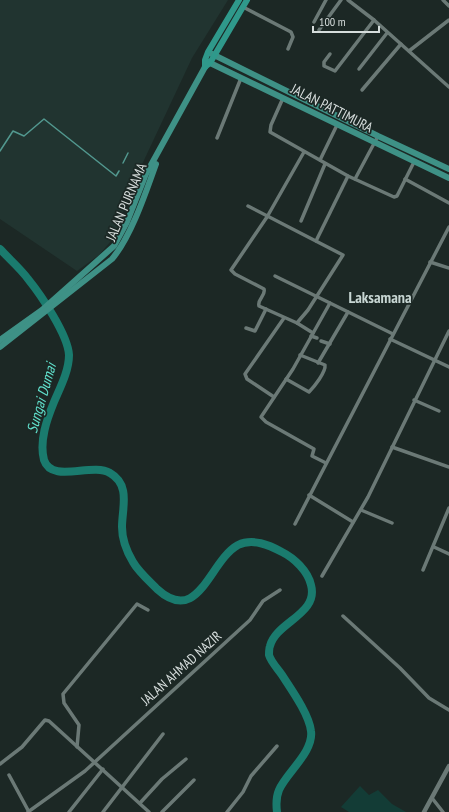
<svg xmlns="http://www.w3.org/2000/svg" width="449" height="812" font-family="'PT Sans Narrow',sans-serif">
<rect width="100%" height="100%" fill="#1c2825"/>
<!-- built -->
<path fill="#213430" d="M0,0H228L192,58L130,190L116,235L99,255L77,271L0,219Z"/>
<!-- green -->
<path fill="#133c36" d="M360,786L369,795L378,790L392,804L406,812H349L341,807Z"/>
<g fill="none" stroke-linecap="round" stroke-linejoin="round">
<!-- stream -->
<g stroke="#52988f" stroke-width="1.5">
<path d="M0,151L13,131L24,136L44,119L116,176L119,171"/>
<path d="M123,163L128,153"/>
</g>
<!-- river -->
<path stroke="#1a7b6e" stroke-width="8" d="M0,249C9,259 20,268 28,279C41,295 68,335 69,355C69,371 60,388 54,402C47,419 39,441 44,460C52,484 92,462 110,473C131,485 122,508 122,527C122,538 127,552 133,562C138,571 149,581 157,589C199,627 209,561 238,545C253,538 269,545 282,552C294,558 308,571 311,585C319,614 276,622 270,646C269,647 269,655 269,655C271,662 278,669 282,675C291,689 309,714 311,731C314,752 286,773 279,790C276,797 276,804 277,812"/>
<!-- minor -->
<g stroke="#6b7976" stroke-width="3.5">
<path d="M348,0L374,20L449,87"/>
<path d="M443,0L449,6"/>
<path d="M243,7L291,32L293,37L288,49"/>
<path d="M314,22L326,0"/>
<path d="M319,30L341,0"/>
<path d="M409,51L449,20"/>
<path d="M330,54L324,62V66L335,71L374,20"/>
<path d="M359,69L387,33"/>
<path d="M362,90L401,44"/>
<path d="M283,98L271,125L270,132L348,176L394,197L397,196L414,162"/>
<path d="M217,138L241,78"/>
<path d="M320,160L337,125"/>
<path d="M355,179L378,136"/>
<path d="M405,179L449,203"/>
<path d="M248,206L343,255L308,310L297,323L259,306C257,299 266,296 264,289L235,274L231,270L267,217L304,152"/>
<path d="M301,221L325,164"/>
<path d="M316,241L348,176"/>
<path d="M430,262L449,268"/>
<path d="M275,276L393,334"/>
<path d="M297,323L313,333"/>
<path d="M246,328L255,331L266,309"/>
<path d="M311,336L317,338"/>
<path d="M390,339L449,367"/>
<path d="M321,341L330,344"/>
<path d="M318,363L348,312"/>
<path d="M286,379L309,392C314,387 326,372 325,365L300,355"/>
<path d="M274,397L247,379L245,374L284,318"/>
<path d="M414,400L439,411"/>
<path d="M392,447L449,467"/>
<path d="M326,463L312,456L314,449L266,422L261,417L293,369L330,303"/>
<path d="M309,495L353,522"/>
<path d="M361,510L392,523"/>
<path d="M295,524L449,227"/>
<path d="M434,547L449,554"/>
<path d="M423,570L449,508"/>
<path d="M322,576L368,497L449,331"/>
<path d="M343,616L400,668L429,698L449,710"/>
<path d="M77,747L79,725L64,703L63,694L137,604L148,610"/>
<path d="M0,764L22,747L45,720L49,721L149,812"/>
<path d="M9,775L29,812"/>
<path d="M432,798L443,812"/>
<path d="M140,803L162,779L186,759"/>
<path d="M28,812L85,771L250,620L263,601L280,590"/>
<path d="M69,812L103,769"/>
<path d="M103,812L163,734"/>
<path d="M162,812L194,780"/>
<path d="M227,812L243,792L251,776L277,746"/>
</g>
<!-- tertiary -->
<path stroke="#6b7976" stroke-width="4.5" d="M424,812L449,766"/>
<!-- primary -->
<g stroke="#3e9186" stroke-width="6">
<path d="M210,53L378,136L449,169"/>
<path d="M206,61L449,178"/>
<path d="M0,340L42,310L114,246L127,222L146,174L205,67"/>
<path d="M0,347L112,259C131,237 146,192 156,164"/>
</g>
<!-- trunk -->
<g stroke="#2f998b" stroke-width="6">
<path d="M205,67L210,63L247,0"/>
<path d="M205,67V60L208,52L239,0"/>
</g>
</g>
<g text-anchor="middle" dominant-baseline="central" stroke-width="3.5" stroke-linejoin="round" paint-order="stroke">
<!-- street labels -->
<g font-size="14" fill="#d6dddc" stroke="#1c2825">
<text transform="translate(332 108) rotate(27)">JALAN PATTIMURA</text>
<text transform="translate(126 202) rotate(-67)">JALAN PURNAMA</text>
<text transform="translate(181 668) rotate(-42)">JALAN AHMAD NAZIR</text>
</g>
<!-- water labels -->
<g font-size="15" font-style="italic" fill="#61e2ce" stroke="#1c2825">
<text transform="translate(41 398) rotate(-74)">Sungai Dumai</text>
</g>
<!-- quarter labels -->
<g font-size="16" font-weight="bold" fill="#c7d6d3" stroke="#1c2825">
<text x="380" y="297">Laksamana</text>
</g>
</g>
<!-- scale -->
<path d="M313 26v6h66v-6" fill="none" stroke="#d6dddc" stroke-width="2"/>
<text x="319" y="26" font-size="12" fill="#d6dddc" stroke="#1c2825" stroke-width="3" paint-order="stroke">100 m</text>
</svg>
